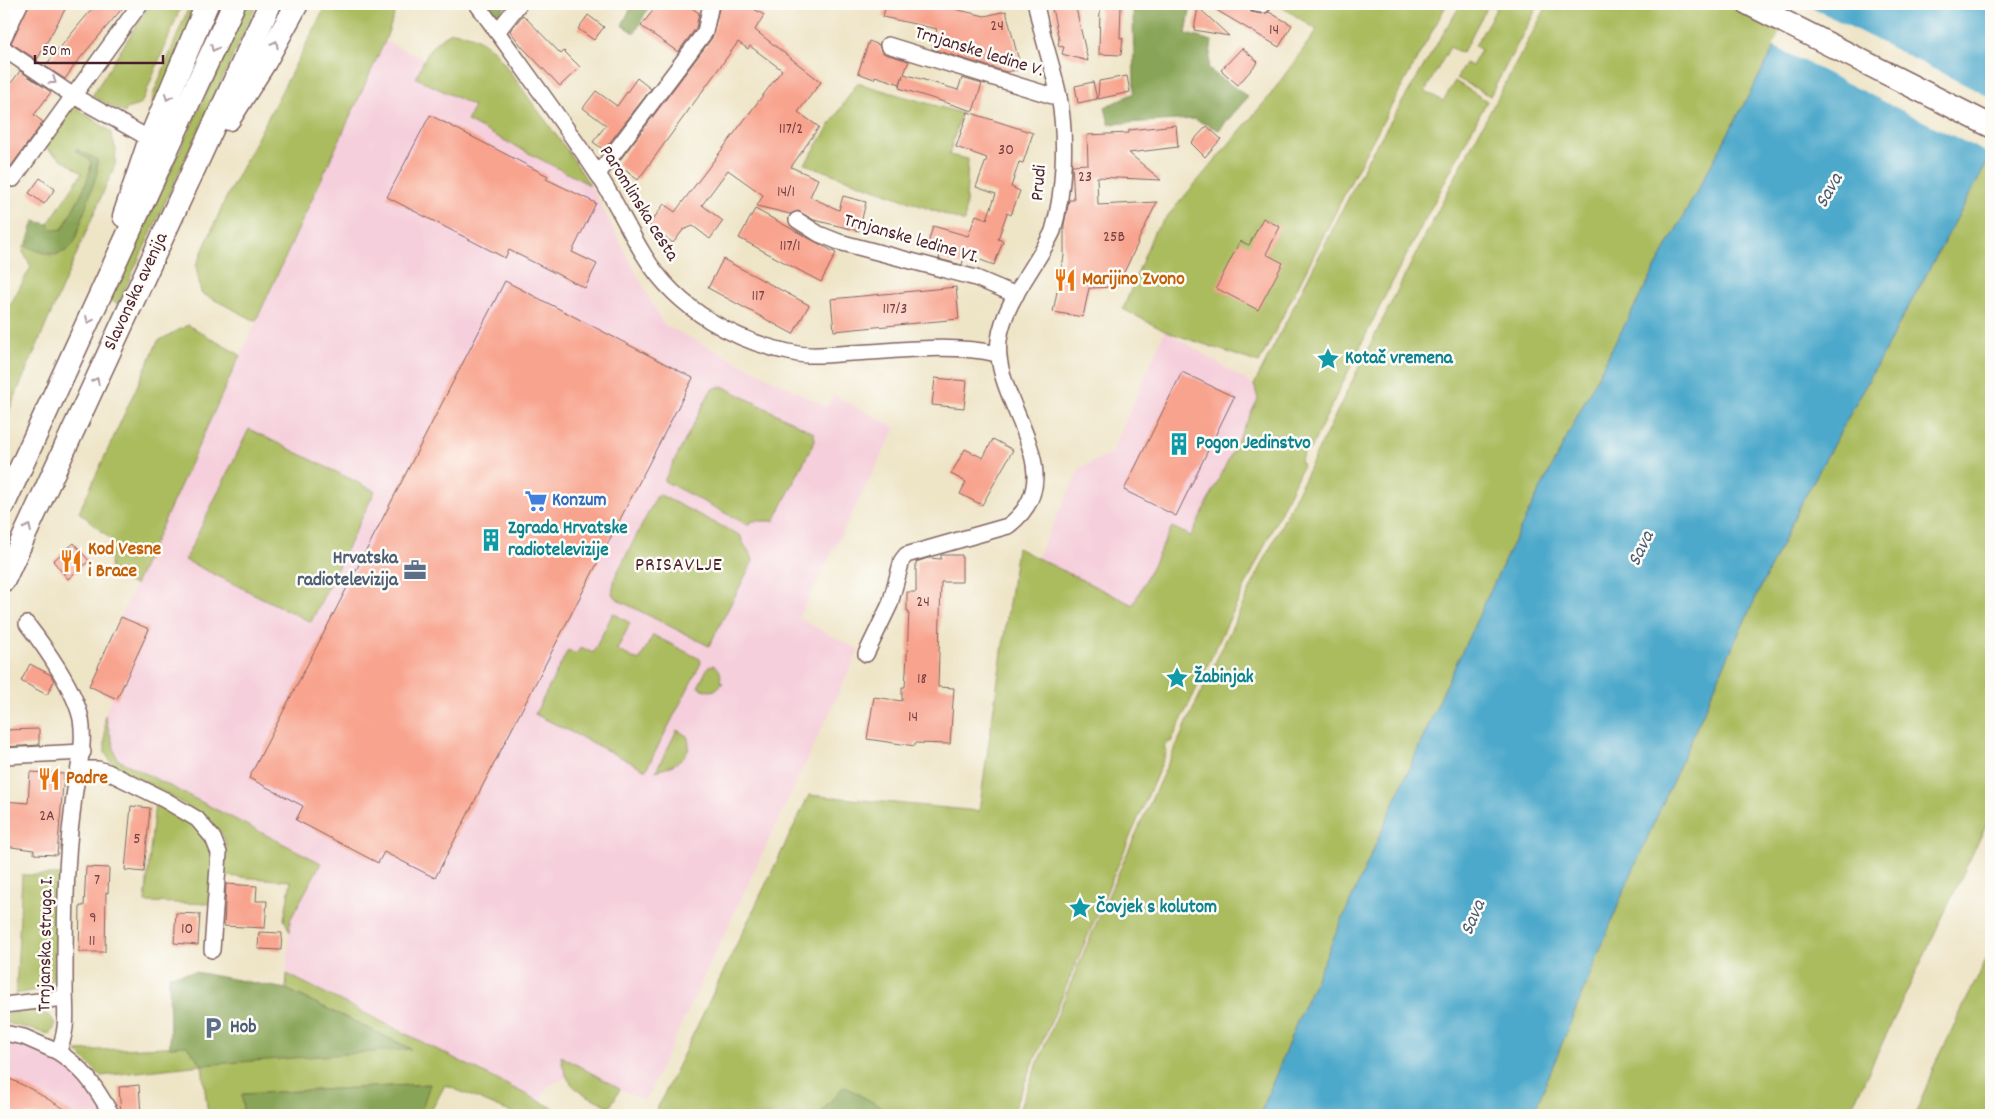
<svg xmlns="http://www.w3.org/2000/svg" width="1995" height="1119" font-family="Dekko,sans-serif">
<rect width="100%" height="100%" fill="#fdfcf7"/>
<filter id="ink" filterUnits="userSpaceOnUse"><feTurbulence type="fractalNoise" baseFrequency=".02" numOctaves="2"/><feDisplacementMap in="SourceGraphic" scale="10" xChannelSelector="R" yChannelSelector="G"/><feConvolveMatrix kernelMatrix="1 2 1 2 8 2 1 2 1" color-interpolation-filters="sRGB"/></filter>
<filter id="wash" filterUnits="userSpaceOnUse"><feTurbulence type="fractalNoise" baseFrequency=".0096" numOctaves="4" result="noise"/><feDisplacementMap in="SourceGraphic" scale="20" xChannelSelector="R" yChannelSelector="G"/><feGaussianBlur stdDeviation="1.12" result="paint"/><feColorMatrix in="noise" values="0 0 0 0 0 0 0 0 0 0 0 0 0 0 0 0 0 1.4 0 .05"/><feComposite in="paint" operator="in"/></filter>
<g filter="url(#wash)">
<rect width="100%" height="100%" fill="#eee4c6"/>
<!-- built -->
<g fill="#f5cfdb">
<path d="M452,32L464,33L478,38L494,50L567,150L590,185L663,324L827,407L834,395L896,428L798,618L859,650L645,1101L620,1089L610,1107L576,1088L566,1077L547,1087L540,1101L286,989L290,920L321,863L116,759L105,715L112,697L89,686L385,41L424,59L438,39Z"/>
<path d="M1165,331L1254,385L1258,399L1191,536L1172,528L1133,605L1037,558L1080,468L1111,454Z"/>
<path d="M4,1040L23,1045L72,1070L103,1115H4Z"/>
</g>
<!-- green -->
<g fill="#abbc5f" stroke="#7a6e45">
<path d="M150,4H182L143,100L139,105L126,109L125,113L92,96Z"/>
<path d="M190,4H199L160,97L152,106L153,95Z"/>
<path d="M248,4H257L118,304L110,300Z"/>
<path d="M327,4H398L385,41L256,321L201,293L196,266L224,202Z"/>
<path d="M1278,4H1447L1364,156L1259,363L1165,331L1123,309L1154,232L1268,98L1317,30Z"/>
<path d="M1461,4H1489L1462,53L1450,47L1425,91L1443,101L1455,81L1487,101L1384,298L1310,450H1306L1300,461L1303,465L1171,742H1167L1164,748L1167,751L1011,1115H886L888,1112L844,1086L819,1115H654L809,795L979,811L1017,548L1133,605L1172,527L1191,536L1258,399L1254,385L1368,159Z"/>
<path d="M1499,4H1539L1490,96L1457,78L1465,63L1472,66L1481,50L1475,46Z"/>
<path d="M1548,4H1798L1609,354L1513,543L1449,679L1299,1017L1260,1115H1017C1093,921 1181,732 1272,544C1330,426 1388,307 1449,189C1481,127 1515,66 1548,4Z"/>
<path d="M452,32C470,33 480,40 494,50L567,150L590,185L467,121L474,106L416,78C426,56 429,43 452,32Z"/>
<path d="M857,83L961,113L949,155L968,159L965,222L805,164Z"/>
<path d="M74,106L110,131L116,149L115,165L4,422V372L11,360L4,353V316L31,267L23,252L24,245L50,255H57L97,160L75,150L91,161C92,179 73,208 65,225L61,230L53,229L48,224L82,173L41,145Z"/>
<path d="M1991,156V815L1848,1115H1533L1626,886L1735,641L1802,502Z"/>
<path d="M188,325L240,355L135,585L110,574L111,539L79,512L158,341Z"/>
<path d="M718,387H724L814,433L815,440L774,521H752L748,525L664,481L709,394L712,389Z"/>
<path d="M249,429L375,491L311,622L185,560Z"/>
<path d="M658,494L741,536C742,546 752,552 753,561L709,646L620,601L612,594L615,577Z"/>
<path d="M613,613L630,623L617,650L639,661L653,635L700,659L701,663L646,770L535,714L568,650L576,654L581,647L593,653Z"/>
<path d="M713,665C720,668 722,674 720,681L723,683L715,690L709,691L698,687L708,667Z"/>
<path d="M105,715L117,759L321,863L290,920V932L284,919L291,881L225,876C225,865 228,848 224,838C213,815 138,779 113,765L105,753Z"/>
<path d="M677,730L687,736C696,757 672,767 656,771Z"/>
<path d="M155,802C173,812 207,828 212,849C214,863 212,889 212,904L145,902Z"/>
<path d="M22,875H61L53,979L46,988L16,994Z"/>
<path d="M1991,950V1115H1915L1935,1064Z"/>
<path d="M287,974L567,1115H517L445,1085L431,1111V1115H420L429,1084L243,1094V1115H208L202,1065L101,1076L76,1051L187,1046L410,1048L286,989Z"/>
<path d="M36,1009L51,1017L55,1024L54,1029L49,1034L4,1022V1014Z"/>
<path d="M561,1056L620,1089L610,1107C582,1092 566,1091 561,1056Z"/>
</g>
<!-- forest -->
<g fill="#88a456" stroke="#696240">
<path d="M488,4H507L497,17Z"/>
<path d="M633,4H650L635,33L622,25Z"/>
<path d="M1133,4H1191L1186,34L1212,41L1208,69L1248,97L1219,130L1194,119L1109,124L1105,107L1134,93Z"/>
<path d="M77,149L97,160V173L74,243C61,261 43,253 26,246L34,221L48,224L53,229L61,230L65,225C73,208 92,179 91,161L75,150Z"/>
<path d="M195,972L286,989L411,1049L202,1065L187,1046L170,1047L169,975Z"/>
<path d="M430,1084L420,1115H243L242,1094Z"/>
<path d="M844,1086L888,1111L886,1115H819Z"/>
</g>
<!-- water -->
<path fill="#4da9cb" stroke="#4c647b" d="M1798,4H1991V156L1802,502L1735,641L1626,886L1533,1115H1260L1299,1017L1449,679L1513,543L1609,354Z"/>
<!-- pier -->
<path fill="#eee4c6" d="M1795,4H1805L1991,98V155L1773,46Z"/>
<g id="blocks">
<!-- building -->
<g fill="#f8a38d">
<path d="M29,4H68L37,60L11,43Z"/>
<path d="M96,4H126L76,63L65,79L45,66Z"/>
<path d="M660,4H686L699,13L696,28L678,52L641,26L654,9L656,10Z"/>
<path d="M720,4H746L764,15L755,30L821,82L798,112L819,127L791,167L818,179L810,197L839,210L843,196L866,202L859,231L814,220L798,211L790,214L757,206L763,195L728,170L702,205L723,221L710,239L693,226L683,230L673,243L649,225L664,204L675,212L782,70L750,46L748,49L738,42L638,180L617,164L712,38Z"/>
<path d="M886,4H932L985,16L1006,11L1021,69L1007,72L932,49L937,29L883,17Z"/>
<path d="M1051,4H1075L1088,61L1062,54L1064,47L1058,46L1059,40Z"/>
<path d="M1100,4H1121L1120,38H1123L1121,55L1099,54Z"/>
<path d="M1206,4L1248,8L1251,12L1262,14L1269,12L1292,25L1279,47Z"/>
<path d="M1198,7L1229,36L1194,30Z"/>
<path d="M523,15L561,54L564,51L580,67L560,86L523,48L510,31Z"/>
<path d="M588,15L604,27L594,40L578,29Z"/>
<path d="M869,41L879,45L881,51L885,54L909,61L904,74L958,90L962,78L982,84L973,111L899,88L903,75L900,84L875,76L874,79L858,73Z"/>
<path d="M1242,48L1258,62L1238,85L1221,70Z"/>
<path d="M20,71L51,92L34,115L43,122L11,166L4,161V82L9,86Z"/>
<path d="M1127,76L1130,92L1098,99L1099,81Z"/>
<path d="M637,78L651,89L604,150L593,142L606,125L583,108L596,91L617,106Z"/>
<path d="M1093,82L1097,99L1078,103L1075,86Z"/>
<path d="M968,112L1033,133L1023,163L1019,162L1011,187L1020,191L1011,215L1007,213L998,239L1003,241L994,265L965,254L962,265L939,259L941,251L927,247L933,226L968,236L976,215L987,219L996,194L976,187L987,158L956,147Z"/>
<path d="M430,115L548,176L546,179L596,203L572,252L597,264L585,288L509,250L505,258L387,197Z"/>
<path d="M1176,125L1178,147L1129,153L1161,180L1097,177L1098,205L1157,202L1137,243H1138L1117,287L1089,288L1083,317L1053,312L1064,256V225L1069,200H1074L1072,165L1088,164L1087,135L1129,133V130Z"/>
<path d="M1207,126L1221,139L1205,157L1191,143Z"/>
<path d="M40,178L55,189L44,204L29,193Z"/>
<path d="M755,209L836,253L821,282L739,238Z"/>
<path d="M1263,218L1280,227L1266,254L1283,263L1258,310L1216,288L1240,241L1249,245Z"/>
<path d="M723,259L809,305L793,334L708,288Z"/>
<path d="M505,281L693,378L435,878L384,852L378,863L296,820L303,806L249,778Z"/>
<path d="M956,287L959,319L834,331L831,299Z"/>
<path d="M1182,372L1234,397L1176,516L1124,490Z"/>
<path d="M935,378L967,381L964,408L932,405Z"/>
<path d="M993,439L1013,450L982,505L960,494L966,482L951,474L965,449L983,458Z"/>
<path d="M74,543L89,561L68,579L53,561Z"/>
<path d="M941,555H962V582H941L938,687L954,688L950,744L915,743V746L867,739L874,697L902,701V687H905L907,655L909,611H907V592H916V562L928,558L941,559Z"/>
<path d="M121,617L149,629L117,699L89,686Z"/>
<path d="M30,664L51,675L54,681L47,695L21,681Z"/>
<path d="M39,729V745L4,747V730Z"/>
<path d="M30,772L64,774L57,855L34,854V850L4,846V801L28,803Z"/>
<path d="M131,806L150,808L144,872L125,870Z"/>
<path d="M86,867L109,868L108,893L106,892L105,952H79L80,906H84Z"/>
<path d="M226,884L257,886L256,901H267L265,928L224,926Z"/>
<path d="M176,913L200,914L198,945L174,943Z"/>
<path d="M259,932L282,933L281,950L258,949Z"/>
<path d="M4,1076L29,1088L75,1115H4Z"/>
<path d="M139,1085L141,1115H121L119,1087Z"/>
</g>
</g>
</g>
<g filter="url(#ink)">
<use href="#blocks" fill-opacity="0" stroke="#836461" stroke-width="1"/>
<g fill="none" stroke-linecap="round" stroke-linejoin="round">
<defs>
<g id="minor">
<path d="M477,4C517,60 559,116 597,173C615,199 627,228 644,255C677,310 737,343 798,354C815,357 834,354 851,353C899,351 950,343 997,354"/>
<path d="M1256,4L1263,5"/>
<path d="M497,32L519,4"/>
<path d="M4,37L20,4"/>
<path d="M888,45L1059,98"/>
<path d="M4,49L72,95L150,139"/>
<path d="M598,174L705,32L711,4"/>
<path d="M4,176L13,179L140,4"/>
<path d="M797,220L819,234L839,242L976,278L1016,295"/>
<path d="M27,624C45,647 75,690 81,719C85,744 79,765 75,790C73,803 72,817 70,831C65,882 65,934 65,986C65,1012 69,1028 58,1052C87,1071 94,1086 112,1115"/>
<path d="M866,654L890,604L902,560L906,555L1008,526C1077,474 991,402 999,340C1004,301 1037,266 1053,231C1064,193 1067,137 1059,97C1053,66 1041,35 1036,4"/>
<path d="M4,756L83,752"/>
<path d="M79,769H98L108,772L165,800L197,819L213,838L219,853L212,950"/>
<path d="M4,1005L65,998"/>
<path d="M4,1033L24,1037L58,1052"/>
</g>
<g id="secondary">
<path d="M1749,4L1991,126"/>
<path d="M229,119L265,62L297,4"/>
<path d="M124,216L150,139L207,4"/>
<path d="M4,504L234,4"/>
<path d="M4,580L270,4"/>
</g>
</defs>
<!-- minor casing -->
<use href="#minor" stroke="#836461" stroke-width="18"/>
<!-- secondary casing -->
<use href="#secondary" stroke="#836461" stroke-width="25"/>
<!-- minor -->
<use href="#minor" stroke="#fff" stroke-width="15"/>
<!-- secondary -->
<use href="#secondary" stroke="#fff" stroke-width="22"/>
</g>
<!-- one-way arrows -->
<defs><path id="oneway-chevron" d="M-2-3.5L2.5 0L-2 3.5" fill="none" stroke-width="1.6" stroke-linecap="round" stroke-linejoin="round" transform="scale(1.25)"/></defs>
<g stroke="#ae9aa0">
<use href="#oneway-chevron" transform="translate(275 44) rotate(-61)"/>
<use href="#oneway-chevron" transform="translate(214 48) rotate(115)"/>
<use href="#oneway-chevron" transform="translate(53 81) rotate(34)"/>
<use href="#oneway-chevron" transform="translate(168 97) rotate(113)"/>
<use href="#oneway-chevron" transform="translate(89 320) rotate(115)"/>
<use href="#oneway-chevron" transform="translate(96 381) rotate(-65)"/>
<use href="#oneway-chevron" transform="translate(28 528) rotate(-65)"/>
</g>
</g>
<!-- icons -->
<defs>
<symbol id="restaurant-bare" viewBox="-9 -9 18 18"><path d="M-5-6h1v4h1v-4h1v4h1v-4h1v5L-1.5 .5V6h-2V.5L-5-1ZM5-6V6H3V1.5H1.5Q1.5-4 5-6Z" fill="#e8710a" stroke="#fdfcf7" stroke-width="2.5" paint-order="stroke"/></symbol>
<symbol id="sight-bare" viewBox="-9 -9 18 18"><path d="M0-6L1.8-2.2L6-1.7L2.9 1.2L3.7 5.4L0 3.3L-3.7 5.4L-2.9 1.2L-6-1.7L-1.8-2.2Z" fill="#0f9aa8" stroke="#fdfcf7" stroke-width="2.5" paint-order="stroke"/></symbol>
<symbol id="building-bare" viewBox="-9 -9 18 18"><path d="M-4-6H4V6H1V3H-1V6H-4ZM-2.5-4.3h1.7v1.8h-1.7ZM.8-4.3h1.7v1.8H.8ZM-2.5-1h1.7V.8h-1.7ZM.8-1h1.7V.8H.8Z" fill="#0f9aa8" stroke="#fdfcf7" stroke-width="2.5" paint-order="stroke"/></symbol>
<symbol id="supermarket-bare" viewBox="-9 -9 18 18"><path d="M-6-5.5h2.5l.6 2H6L4.5 2H-2.5L-4.4-4H-6ZM-1.5 3.2a1.3 1.3 0 1 0 .1 0ZM3 3.2a1.3 1.3 0 1 0 .1 0Z" fill="#3f7fe0" stroke="#fdfcf7" stroke-width="2.5" paint-order="stroke"/></symbol>
<symbol id="office-bare" viewBox="-9 -9 18 18"><path d="M-6-3h4V-5.5h4V-3h4V5H-6ZM-1-4.5V-3h2v-1.5ZM-6 0V1H6V0Z" fill="#5c6f8a" stroke="#fdfcf7" stroke-width="2.5" paint-order="stroke"/></symbol>
<symbol id="parking-bare" viewBox="-9 -9 18 18"><path d="M-3.5-5.5H1a3.5 3.5 0 0 1 0 7H-1V5.5H-3.5ZM-1-3.4V-.6H.8a1.4 1.4 0 0 0 0-2.8Z" fill="#5c6f8a" stroke="#fdfcf7" stroke-width="2.5" paint-order="stroke"/></symbol>
</defs>
<g fill-rule="evenodd">
<use href="#restaurant-bare" x="1049" y="264" width="32" height="32"/>
<use href="#sight-bare" x="1312" y="343" width="32" height="32"/>
<use href="#building-bare" x="1163" y="428" width="32" height="32"/>
<use href="#supermarket-bare" x="520" y="485" width="32" height="32"/>
<use href="#building-bare" x="475" y="524" width="32" height="32"/>
<use href="#restaurant-bare" x="55" y="545" width="32" height="32"/>
<use href="#office-bare" x="399" y="554" width="32" height="32"/>
<use href="#sight-bare" x="1161" y="662" width="32" height="32"/>
<use href="#restaurant-bare" x="33" y="763" width="32" height="32"/>
<use href="#sight-bare" x="1064" y="892" width="32" height="32"/>
<use href="#parking-bare" x="197" y="1012" width="32" height="32"/>
</g>
<g text-anchor="middle" dominant-baseline="central" stroke-width="5" stroke-linejoin="round" paint-order="stroke">
<!-- number labels -->
<g font-size="16" fill="#764044">
<text x="997" y="26">24</text>
<text x="1274" y="30">14</text>
<text x="791" y="129">117/2</text>
<text x="1006" y="150">30</text>
<text x="1085" y="177">23</text>
<text x="786" y="192">14/1</text>
<text x="1114" y="237">25B</text>
<text x="790" y="246">117/1</text>
<text x="758" y="296">117</text>
<text x="895" y="309">117/3</text>
<text x="923" y="602">24</text>
<text x="922" y="679">18</text>
<text x="913" y="717">14</text>
<text x="47" y="816">2A</text>
<text x="137" y="839">5</text>
<text x="97" y="880">7</text>
<text x="93" y="918">9</text>
<text x="187" y="929">10</text>
<text x="92" y="941">11</text>
</g>
<!-- street labels -->
<g font-size="19" fill="#4a1f2b" stroke="#fdfcf7">
<text transform="translate(979 53) rotate(17)">Trnjanske ledine V.</text>
<text transform="translate(1040 183) rotate(-85)">Prudi</text>
<text transform="translate(638 204) rotate(58)">Paromlinska cesta</text>
<text transform="translate(911 240) rotate(16)">Trnjanske ledine VI.</text>
<text transform="translate(137 292) rotate(-65)">Slavonska avenija</text>
<text transform="translate(47 944) rotate(-89)">Trnjanska struga I.</text>
</g>
<!-- food labels -->
<g font-size="19" font-weight="bold" fill="#c56008" stroke="#fdfcf7" text-anchor="start">
<text x="1082" y="280">Marijino Zvono</text>
<text x="88" y="550">Kod Vesne<tspan x="88" dy="22">i Brace</tspan></text>
<text x="66" y="779">Padre</text>
</g>
<!-- culture labels -->
<g font-size="19" font-weight="bold" fill="#0d838f" stroke="#fdfcf7" text-anchor="start">
<text x="1345" y="359">Kotač vremena</text>
<text x="1196" y="444">Pogon Jedinstvo</text>
<text x="508" y="529">Zgrada Hrvatske<tspan x="508" dy="22">radiotelevizije</tspan></text>
<text x="1194" y="678">Žabinjak</text>
<text x="1096" y="908">Čovjek s kolutom</text>
</g>
<!-- shop labels -->
<g font-size="19" font-weight="bold" fill="#366cbe" stroke="#fdfcf7" text-anchor="start">
<text x="552" y="501">Konzum</text>
</g>
<!-- service labels -->
<g font-size="19" font-weight="bold" fill="#4e5e75" stroke="#fdfcf7" text-anchor="end">
<text x="398" y="559">Hrvatska<tspan x="398" dy="22">radiotelevizija</tspan></text>
<text x="230" y="1028" text-anchor="start">Hob</text>
</g>
<!-- water labels -->
<g font-size="20" font-style="italic" fill="#4b5d73" stroke="#fdfcf7">
<text transform="translate(1830 191) rotate(-61)">Sava</text>
<text transform="translate(1642 549) rotate(-64)">Sava</text>
<text transform="translate(1474 918) rotate(-67)">Sava</text>
</g>
<!-- neighbourhood labels -->
<g font-size="20" letter-spacing="1" fill="#4a1f2b" stroke="#fdfcf7">
<text x="679" y="566">PRISAVLJE</text>
</g>
</g>
<!-- margin -->
<rect width="1995" height="1119" fill="none" stroke="#fdfcf7" stroke-width="20"/>
<!-- scale -->
<path d="M35 55v8h128v-8" fill="none" stroke="#4a1f2b" stroke-width="2.5"/>
<text x="42" y="55" font-size="15" fill="#4a1f2b" stroke="#fdfcf7" stroke-width="4" paint-order="stroke">50 m</text>
</svg>
